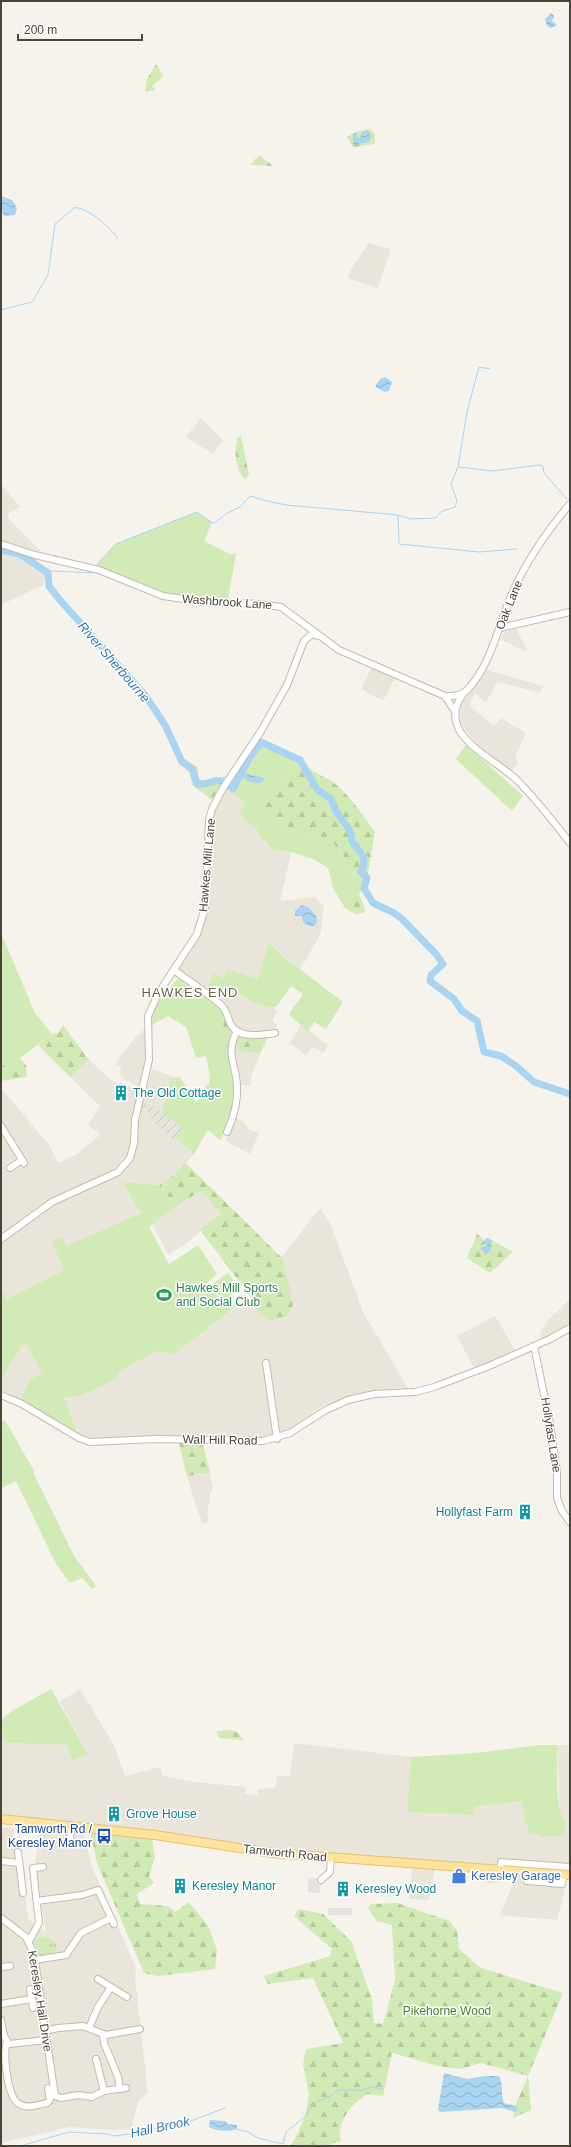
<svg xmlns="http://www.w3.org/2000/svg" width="571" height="2147" font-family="Arial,sans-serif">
<defs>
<pattern id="industrial-furrows" width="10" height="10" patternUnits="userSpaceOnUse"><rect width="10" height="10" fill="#e6e2dd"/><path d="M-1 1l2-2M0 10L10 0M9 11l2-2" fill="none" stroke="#c7c3be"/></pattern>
<pattern id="forest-firs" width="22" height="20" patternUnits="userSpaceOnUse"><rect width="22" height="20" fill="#d2eab5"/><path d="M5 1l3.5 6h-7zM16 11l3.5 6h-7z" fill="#b6ca9c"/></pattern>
<pattern id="park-tufts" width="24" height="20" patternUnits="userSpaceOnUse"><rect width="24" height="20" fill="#d2eab5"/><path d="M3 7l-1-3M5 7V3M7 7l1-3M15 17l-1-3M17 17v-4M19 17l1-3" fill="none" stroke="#b6ca9c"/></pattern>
<pattern id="water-waves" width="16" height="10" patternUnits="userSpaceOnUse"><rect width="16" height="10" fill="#a9d4f2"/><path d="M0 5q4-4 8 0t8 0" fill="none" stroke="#8caec5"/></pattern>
</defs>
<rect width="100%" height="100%" fill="#f6f3ec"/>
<!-- residential -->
<g fill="#eae5da">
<path d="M369,243L391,249L378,288L347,278L351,269Z"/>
<path d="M201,418L223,440L213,454L186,437Z"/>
<path d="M1,484L20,507L9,513L8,518L42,552L1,541Z"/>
<path d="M1,551L37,559L38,565L48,571L43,585L1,605Z"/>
<path d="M516,628L526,649L525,651L499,639L506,632Z"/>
<path d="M371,668L395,678L383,701L361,689Z"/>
<path d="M483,669L543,686L540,693L497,682L486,702L475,694L470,703L471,707L494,726L501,718L526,733L515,757L518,763L512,771L485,753L469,735L460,722V706L476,683Z"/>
<path d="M226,789L245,803L244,821L257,828V835L263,842L273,850L291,852L280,901L315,897L324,907L321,933L300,970L269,943L257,980L228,968L223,978L214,973L205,990L234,992L263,1006L274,1008L277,1011L272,1020L277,1026L268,1033H246L235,1028L227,1011L179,970L201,931L208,912L213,818L217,805Z"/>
<path d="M301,1025L328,1045L324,1053L312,1047L306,1055L290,1043Z"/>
<path d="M145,1029L146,1059L139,1087L123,1079L120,1073L121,1067L115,1065L135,1037Z"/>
<path d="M234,1047L247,1052H261L251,1076V1085H239Z"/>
<path d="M89,1060L111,1080L120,1084L122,1083L145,1094L152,1069L172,1076L162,1112L155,1106L143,1104L150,1118L194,1154L178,1172L159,1185L122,1182L141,1213L66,1246L62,1238L52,1243L64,1270L7,1299L1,1289V1088L50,1146L58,1163L76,1155L100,1135L88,1125L100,1106L70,1077Z"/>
<path d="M236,1118L243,1121L249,1130L259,1133L250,1154L226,1141Z"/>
<path d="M201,1191L221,1214L187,1243L168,1254L152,1224L180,1203Z"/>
<path d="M320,1208L331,1225L363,1312L409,1390L359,1393L321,1407L285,1433L257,1439L154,1436L93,1439L84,1437L77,1432L64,1398L81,1396L119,1378L117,1373L157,1351L173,1355L251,1297Z"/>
<path d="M570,1299V1326L541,1340L540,1332L548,1320Z"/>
<path d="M495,1316L516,1351L474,1368L457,1336Z"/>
<path d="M26,1343L43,1373L30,1380L20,1399L1,1390V1382L15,1355Z"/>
<path d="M198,1473H210L213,1488L210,1494L207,1513L209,1522L202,1524L187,1477Z"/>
<path d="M80,1689L114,1745L125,1776L160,1767L163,1776L195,1782L246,1787L245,1794L258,1796V1789L275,1788L277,1776H290L294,1743L411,1757L407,1812L473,1815L474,1807L521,1801L529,1834H539V1837L560,1816L557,1745H570V1865L504,1861L500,1883H484L487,1867L436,1862L429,1900L409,1899L413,1861L259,1849L1,1814V1733L6,1743L67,1745L88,1754L60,1702Z"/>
<path d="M1,1827L14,1828V1844L21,1854L28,1919L46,1932L35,1863L40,1827L83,1832L92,1867L136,1968L135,1977L148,2093L139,2100L131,2129L115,2130L70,2127L1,2143Z"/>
<path d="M516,1876L525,1877L524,1883L565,1885L562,1902L557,1920L500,1915Z"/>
</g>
<!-- industrial -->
<path fill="url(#industrial-furrows)" d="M143,1104L155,1106L183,1129L174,1140L150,1118L146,1109L142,1108Z"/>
<!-- grass -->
<g fill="#d2eab5">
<path d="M197,512L212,522L204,541L230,554H236L228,599H195L168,594L96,566L116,544Z"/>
<path d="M261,742L300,760L279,792L265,804L282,826L334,843L355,877L367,878L364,888L359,894L353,892L343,905L333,888L328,868L313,859L291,852L273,850L257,835V828L244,821V817L240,815L245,803L226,789Z"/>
<path d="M466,745L523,796L512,811L456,759Z"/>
<path d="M1,933L35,1013L52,1034L7,1068L1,1064Z"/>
<path d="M269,943L284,957L343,1002L326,1029L314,1022L308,1032L289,1014L303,994L291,986L277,1006C264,1013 246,995 233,992C224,990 214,991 205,990L214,973L223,978L228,968L257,980Z"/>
<path d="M178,978L185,981L221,1009L234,1088L231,1111L222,1138L220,1140L208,1130L194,1154L175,1138L183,1129L162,1112L171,1078L180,1077L196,1102L208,1092L205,1086L209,1084L210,1076L206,1056L196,1058L186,1027L168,1016L150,1026L154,1006Z"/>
<path d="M122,1182L159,1185L170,1199L180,1203L149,1227L169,1264L198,1245L217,1274L207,1283L225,1305H234L235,1308L173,1355L157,1351L117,1373L119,1378L81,1396L64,1398L77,1432L20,1399L30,1380L42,1373L26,1343L15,1355L1,1381V1289L7,1299L64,1270L52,1243L62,1237L66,1246L141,1213Z"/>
<path d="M228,1273L240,1289L223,1301L211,1285Z"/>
<path d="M5,1420L34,1471V1474L74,1556L96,1586L92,1589L82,1578L70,1583L56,1564L16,1481L1,1488V1422Z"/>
<path d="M51,1689L88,1754L72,1760L67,1745L6,1743L1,1733V1720L12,1711Z"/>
<path d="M540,1745H557C558,1764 554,1808 565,1822L564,1835L539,1837V1834H529L521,1801L474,1807V1815L407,1812L411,1757L475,1753Z"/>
</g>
<!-- forest -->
<g fill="url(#forest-firs)">
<path d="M156,64L164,76L152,86L155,90L145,92L147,79Z"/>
<path d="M367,129L371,130L375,134V144L353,147L347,137L353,133Z"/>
<path d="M260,156L273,166L251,165L255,159Z"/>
<path d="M241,436L249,474L245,480C235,467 234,455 237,439Z"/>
<path d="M183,757L197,767L199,779L203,781L226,776L212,800L192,785L190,774L178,760Z"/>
<path d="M300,760C308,771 322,775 333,782C346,791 366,819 375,832L367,878L355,877L334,843L282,826L268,816L265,804L279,792Z"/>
<path d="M353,892L359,894L366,912L356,914L346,909L343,905Z"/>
<path d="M221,1009L231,1029L268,1036L261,1052H244L234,1047L233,1053L228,1055Z"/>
<path d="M63,1025L89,1060L70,1077L38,1045L52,1034L58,1033Z"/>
<path d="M20,1058L26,1065L27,1077L1,1081V1064L7,1068Z"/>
<path d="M186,1163L282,1258L293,1305L288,1316L270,1321L261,1315L251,1297L200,1230L221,1214L201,1191L180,1203L170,1199L159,1185L178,1172Z"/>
<path d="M477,1234L484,1240L488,1238L513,1252L490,1273L467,1258Z"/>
<path d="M179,1443L203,1445L210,1473H198L187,1477Z"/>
<path d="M230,1730L237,1732L243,1740L219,1738L216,1731Z"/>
<path d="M90,1832L152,1839L155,1857L149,1876L154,1883L137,1894L140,1904L168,1906L175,1912L189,1902L208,1926L217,1950L215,1969L157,1976L144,1973L97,1863Z"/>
<path d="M397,1903L449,1921L457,1930L459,1949L481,1968L563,1993L528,2076L531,2110L513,2118L516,2104L528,2076L481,2063L460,2069L438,2066L392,2053L383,2096L367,2094C352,2104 336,2121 341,2141L325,2146H291L305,2117L309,2094L303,2065L306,2049L343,2043L313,1978L267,1984L264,1976L330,1956L332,1949L294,1916L299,1909L323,1914L351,1941L372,1999L374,2023L383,2024L395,1980L392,1925L377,1921L368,1909L370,1904Z"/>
</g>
<!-- park -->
<path fill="url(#park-tufts)" d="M46,1936L56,1943V1954L39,1956L35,1940Z"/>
<!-- parking -->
<g fill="#e5e3e0">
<path d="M308,1878H321L320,1893L308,1892Z"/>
<rect x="328" y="1908" width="24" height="7"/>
</g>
<!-- water -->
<g fill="url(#water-waves)">
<path d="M551,13L554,16L552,21L557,25L551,28L547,26L545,19Z"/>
<path d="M368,130L371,138L369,142L353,145V134L356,133L359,139L363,132Z"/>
<path d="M1,196L12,200L17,208L15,215L4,216L1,207Z"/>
<path d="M385,377L392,382L389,391L385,392L375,387L380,379Z"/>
<path d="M247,774L264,778L265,780C259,786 247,782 241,776Z"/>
<path d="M302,905L308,907L316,915L317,923L314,926H309L303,922L302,916H295V911Z"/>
<path d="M487,1238L493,1241L489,1244L491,1250L486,1254L480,1248L488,1245L487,1243L480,1245Z"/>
<path d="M444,2073L467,2079L485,2076H499C504,2085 500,2094 504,2103L517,2106L518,2109L515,2112L502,2108L440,2112L438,2110Z"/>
<path d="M210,2120L225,2121L228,2124L237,2125V2129C229,2132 216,2131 209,2127Z"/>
</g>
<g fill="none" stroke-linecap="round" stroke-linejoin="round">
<!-- stream -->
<g stroke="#a9d4f2" stroke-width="1">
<path d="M1,310L32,302L48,275L55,224L74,208C84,205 112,228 117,238"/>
<path d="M459,467L492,471L540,465L543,466L544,473L567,499"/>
<path d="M398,516L399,544L479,552L517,549"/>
<path d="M97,564L116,544L197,512L210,522L215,523L227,513L240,507L250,496L267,501L286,505L398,515L411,519L435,518L442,511L455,507L457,501L451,484L458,467L467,412L479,367L490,369"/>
<path d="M48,573L54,571L94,573"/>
<path d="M237,2129L248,2132L258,2138L283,2144L286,2132L307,2115L309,2109L316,2102L330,2096L338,2090H361L371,2087L383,2089"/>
<path d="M20,2146L69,2132L107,2134L114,2136L144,2132L161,2127H175L225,2108"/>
</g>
<!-- river -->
<path stroke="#a9d4f2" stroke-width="7" d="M1,550L20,554L48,573L49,586L59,599L145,695L165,725L182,762L193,770L197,784C218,786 211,772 233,789L249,759L261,742L300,760L317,789L331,799C335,815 343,818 350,831C352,835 351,838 352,841C358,854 369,852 361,872L367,878L364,888L373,903L394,913L402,919L436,954L443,964L431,975L430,981L454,999L462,1011L477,1021L484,1052L501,1056L516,1066L534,1082L570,1094"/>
<defs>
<g id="minor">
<path d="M1,544L35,555L99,570L163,596L204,602L260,604L281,607L339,650L445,696L454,710"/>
<path d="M500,628L570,612"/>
<path d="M463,694C433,735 497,759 519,782C537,801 554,822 570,843"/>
<path d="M445,696C454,696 462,696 468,689C491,664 498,627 511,596C525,563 547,531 570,504"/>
<path d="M174,970C190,982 208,993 222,1006C227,1011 228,1019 231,1025C239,1039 263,1035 275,1033"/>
<path d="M1,1126L24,1163"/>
<path d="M227,1132C234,1117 238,1103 237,1086C236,1063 225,1054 237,1031"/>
<path d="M10,1168L22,1160"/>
<path d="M1,1239L52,1202L118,1172L130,1158L134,1143L135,1120L149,1060L148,1016L158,994L197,934L205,908L209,820L212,809L223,788L261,731L287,685L304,641L312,634L318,636"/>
<path d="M534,1346L550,1423L557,1472V1498L562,1511L570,1522"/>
<path d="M266,1363L277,1439"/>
<path d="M1,1395L22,1404L79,1438L90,1442L155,1439L263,1441L290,1433L326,1410L348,1400L374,1394L415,1392L434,1387L489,1366L550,1339L570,1328"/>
<path d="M69,1844L72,1826"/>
<path d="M18,1852L23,1893"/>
<path d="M1,1861L19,1863"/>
<path d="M500,1870L501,1862L570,1867"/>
<path d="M528,1872L527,1881L562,1884L564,1875"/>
<path d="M321,1880L330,1872L331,1857"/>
<path d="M37,1901L82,1895L98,1890L114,1924"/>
<path d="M1,1918L26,1937L34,1954L55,2096L61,2098L78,2095L92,2097L104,2091L126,2088"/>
<path d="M29,1941L39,1923L33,1868L43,1867"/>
<path d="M35,1960L66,1955L81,1933L111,1918"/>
<path d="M1,1967L10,1966"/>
<path d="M98,1979L127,1997"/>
<path d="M30,1989L33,2008"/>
<path d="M1,2004L31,1999"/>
<path d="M1,2020L4,2036L9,2044L46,2040"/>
<path d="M89,2028L98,2007L111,1987"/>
<path d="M45,2031L58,2028L83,2026L106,2035L140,2029"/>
<path d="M103,2034L104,2043L118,2077L120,2089"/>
<path d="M7,2042C3,2054 7,2097 19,2104C27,2109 39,2105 47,2103L50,2100L48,2088"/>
<path d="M96,2059L104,2091"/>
</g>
<path id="major" d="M1,1819L155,1835L272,1853L570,1875"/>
</defs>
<!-- minor casing -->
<use href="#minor" stroke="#c2bbae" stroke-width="8"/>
<!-- major casing -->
<use href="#major" stroke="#e6c16a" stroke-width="10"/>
<!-- minor -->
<use href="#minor" stroke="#fff" stroke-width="6"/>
<!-- major -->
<use href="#major" stroke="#ffe39c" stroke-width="8"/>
</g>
<!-- icons -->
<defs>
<symbol id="building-bare" viewBox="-9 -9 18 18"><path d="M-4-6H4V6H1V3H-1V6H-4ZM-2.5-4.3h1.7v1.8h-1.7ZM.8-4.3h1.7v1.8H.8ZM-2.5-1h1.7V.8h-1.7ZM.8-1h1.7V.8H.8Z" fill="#0f9aa8" stroke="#fff" stroke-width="2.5" paint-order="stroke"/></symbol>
<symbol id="stadium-bare" viewBox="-9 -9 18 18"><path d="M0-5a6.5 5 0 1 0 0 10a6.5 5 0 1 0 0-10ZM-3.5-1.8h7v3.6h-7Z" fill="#2e9e5b" stroke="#fff" stroke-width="2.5" paint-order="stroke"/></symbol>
<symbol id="bus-bare" viewBox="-9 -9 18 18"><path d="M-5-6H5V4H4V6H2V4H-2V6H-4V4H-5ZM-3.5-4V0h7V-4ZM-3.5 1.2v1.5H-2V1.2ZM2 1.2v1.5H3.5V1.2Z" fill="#1a4fb4" stroke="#fff" stroke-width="2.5" paint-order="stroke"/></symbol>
<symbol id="shop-bare" viewBox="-9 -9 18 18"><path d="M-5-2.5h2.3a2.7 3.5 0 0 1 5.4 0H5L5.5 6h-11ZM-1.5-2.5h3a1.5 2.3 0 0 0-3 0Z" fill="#3f7fe0" stroke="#fff" stroke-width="2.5" paint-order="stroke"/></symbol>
</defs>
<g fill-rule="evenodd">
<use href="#building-bare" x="110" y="1082" width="22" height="22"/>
<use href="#stadium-bare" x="153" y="1284" width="22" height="22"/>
<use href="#building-bare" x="514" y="1501" width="22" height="22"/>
<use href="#building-bare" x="103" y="1803" width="22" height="22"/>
<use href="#bus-bare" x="93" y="1825" width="22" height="22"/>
<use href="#shop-bare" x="448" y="1865" width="22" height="22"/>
<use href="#building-bare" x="169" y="1875" width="22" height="22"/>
<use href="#building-bare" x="332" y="1878" width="22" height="22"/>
</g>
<g text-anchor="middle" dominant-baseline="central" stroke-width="3" stroke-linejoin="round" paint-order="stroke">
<!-- street labels -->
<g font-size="12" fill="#4b4439" stroke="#fff">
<text transform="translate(227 602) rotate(4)">Washbrook Lane</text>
<text transform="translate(509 605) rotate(-68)">Oak Lane</text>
<text transform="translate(207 865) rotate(-85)">Hawkes Mill Lane</text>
<text transform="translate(551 1435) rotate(81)">Hollyfast Lane</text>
<text transform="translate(220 1440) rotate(1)">Wall Hill Road</text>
<text transform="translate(285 1853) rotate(6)">Tamworth Road</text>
<text transform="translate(40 2001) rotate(81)">Keresley Hall Drive</text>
</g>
<!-- culture labels -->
<g font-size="12" fill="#0d838f" stroke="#fff" text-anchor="start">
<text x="133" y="1093">The Old Cottage</text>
<text x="513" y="1512" text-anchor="end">Hollyfast Farm</text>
<text x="126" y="1814">Grove House</text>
<text x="192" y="1886">Keresley Manor</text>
<text x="355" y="1889">Keresley Wood</text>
</g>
<!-- leisure labels -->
<g font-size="12" fill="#27864d" stroke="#fff" text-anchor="start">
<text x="176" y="1288">Hawkes Mill Sports<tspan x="176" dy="14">and Social Club</tspan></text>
</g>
<!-- transit labels -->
<g font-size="12" fill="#164399" stroke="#fff" text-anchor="end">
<text x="92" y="1829">Tamworth Rd /<tspan x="92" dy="14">Keresley Manor</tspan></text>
</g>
<!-- shop labels -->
<g font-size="12" fill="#366cbe" stroke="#fff" text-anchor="start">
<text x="471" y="1876">Keresley Garage</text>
</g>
<!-- park labels -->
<g font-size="12" fill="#4a7f2a" stroke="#fff">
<text x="447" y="2011">Pikehorne Wood</text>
</g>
<!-- water labels -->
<g font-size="13" font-style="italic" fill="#2e7ab2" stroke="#fff">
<text transform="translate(114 662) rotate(49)">River Sherbourne</text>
<text transform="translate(160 2127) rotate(-12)">Hall Brook</text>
</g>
<!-- neighbourhood labels -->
<g font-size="13" letter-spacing="1" fill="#6e6250" stroke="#fff">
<text x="190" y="992">HAWKES END</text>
</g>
</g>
<!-- border -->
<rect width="571" height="2147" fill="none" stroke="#4b4439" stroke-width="4"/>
<!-- scale -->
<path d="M18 34v6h124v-6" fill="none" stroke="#4b4439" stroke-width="2"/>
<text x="24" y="34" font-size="12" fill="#4b4439" stroke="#ffffff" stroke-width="3" paint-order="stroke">200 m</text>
</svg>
